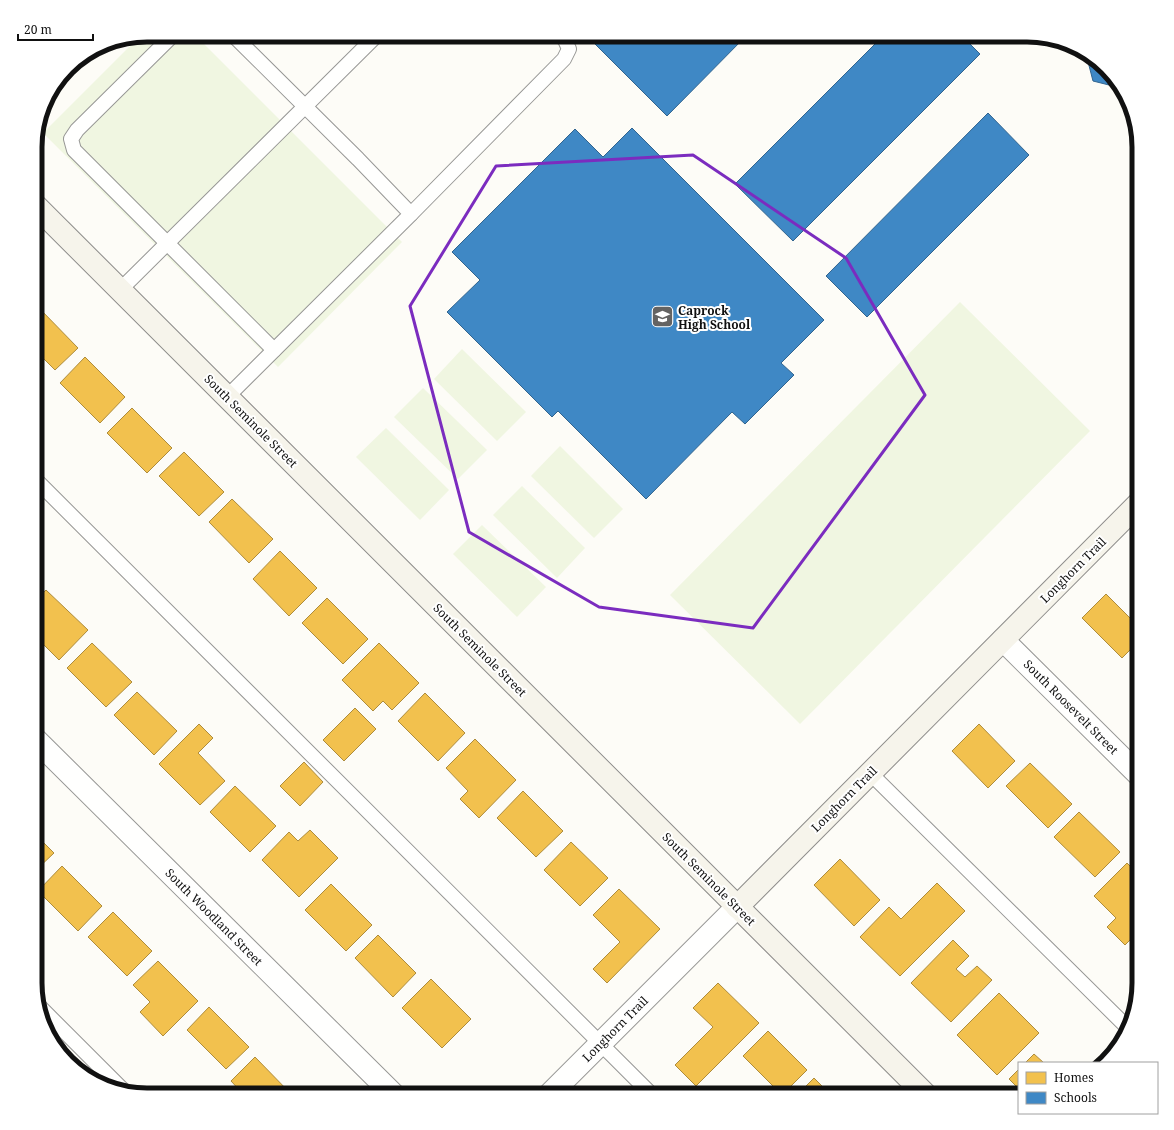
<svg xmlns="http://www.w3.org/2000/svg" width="1174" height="1130" font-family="'Noto Serif',serif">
<rect width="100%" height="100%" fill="#fdfcf7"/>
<!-- pitch -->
<g fill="#f0f6e1">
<path d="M147,35H195L402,242L278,367L43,133L140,36Z"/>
<path d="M960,302L1090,431L800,724L670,595Z"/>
<path d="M462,349L526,412L497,441L434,379Z"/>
<path d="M423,388L487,450L458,479L394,417Z"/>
<path d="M386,428L449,490L420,520L356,457Z"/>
<path d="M560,446L623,509L594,538L531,476Z"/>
<path d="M522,486L585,548L557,578L493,515Z"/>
<path d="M482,525L546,587L517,617L453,554Z"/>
</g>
<!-- homes -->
<g fill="#f2c14e" stroke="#ae8c3c">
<path d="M39,308L78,348L55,370L35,350V312Z"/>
<path d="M85,357L125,397L100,423L60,383Z"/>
<path d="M132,408L172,448L147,473L107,433Z"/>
<path d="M184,452L224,492L199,516L159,476Z"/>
<path d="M232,499L273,539L249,563L209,522Z"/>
<path d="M280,551L317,588L289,616L253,579Z"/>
<path d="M46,590L88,630L59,660L35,636V601Z"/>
<path d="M1106,594L1139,627V641L1122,658L1082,618Z"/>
<path d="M327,598L368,639L343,664L302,623Z"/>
<path d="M92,643L132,682L106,707L67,668Z"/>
<path d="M379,643L419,683L392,710L383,701L373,711L342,680Z"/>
<path d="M1139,661V676L1132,669Z"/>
<path d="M137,692L177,731L154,755L114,715Z"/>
<path d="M425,693L465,733L438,761L398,721Z"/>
<path d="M355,708L376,729L344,761L323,740Z"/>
<path d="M199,724L213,738L198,753L225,781L200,805L159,764Z"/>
<path d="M979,724L1015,761L988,788L952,751Z"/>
<path d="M475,739L516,780L479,818L460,799L468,791L446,768Z"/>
<path d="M304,762L323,782L300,806L280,786Z"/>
<path d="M1030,763L1072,804L1048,828L1006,786Z"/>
<path d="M235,786L276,826L250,852L210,812Z"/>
<path d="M523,791L563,831L536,857L497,818Z"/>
<path d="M1079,812L1120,852L1095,877L1054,837Z"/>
<path d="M310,830L338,858L299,897L262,860L289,832L298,841Z"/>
<path d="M35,834L54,853L35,871Z"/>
<path d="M571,842L608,878L580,906L544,870Z"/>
<path d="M840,859L880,900L854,926L814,885Z"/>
<path d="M1127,863L1139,875V931L1125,945L1107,927L1116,918L1094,896Z"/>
<path d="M62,866L102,906L78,931L38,891Z"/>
<path d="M937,883L965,911L900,976L860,937L889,907L901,919Z"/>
<path d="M331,884L372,925L346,951L305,910Z"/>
<path d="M619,889L660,929L607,983L593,969L620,942L593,915Z"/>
<path d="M113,912L152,951L127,976L88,937Z"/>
<path d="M378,935L416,973L393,997L355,958Z"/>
<path d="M953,940L969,956L956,969L965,977L977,966L992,980L951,1022L911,983Z"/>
<path d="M158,961L198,1001L163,1036L140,1012L150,1002L133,985Z"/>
<path d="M431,979L471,1019L442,1048L402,1008Z"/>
<path d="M718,983L759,1023L696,1086L675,1065L713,1027L693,1008Z"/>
<path d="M999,993L1039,1033L997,1075L957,1035Z"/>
<path d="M209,1007L249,1047L226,1069L187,1030Z"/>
<path d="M768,1031L807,1070L782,1095L743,1056Z"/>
<path d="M1034,1054L1044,1063H1025Z"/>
<path d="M255,1057L292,1095H244L231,1081Z"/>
<path d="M1019,1069V1089L1009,1079Z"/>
<path d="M814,1078L831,1095H797Z"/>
</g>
<!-- schools -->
<g fill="#3f88c5" stroke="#31648f">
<path d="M603,35H747L667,116L594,43Z"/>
<path d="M884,35H961L980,54L793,241L735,184Z"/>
<path d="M1086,54L1111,73L1121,88L1093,81Z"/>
<path d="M988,113L1029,155L867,317L826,276Z"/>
<path d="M632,128L824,320L781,363L794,375L745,424L732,412L646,499L558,411L552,417L447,312L480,280L452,252L575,129L603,157Z"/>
</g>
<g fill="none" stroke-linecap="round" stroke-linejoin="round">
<defs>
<g id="lane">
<path d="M173,35L77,130L71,139L74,150L274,350"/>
<path d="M411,214L564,59L569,49L565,40L560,35"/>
<path d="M120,290L377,35"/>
<path d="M227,397L411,214L358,159L233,35"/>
<path d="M35,479L652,1095"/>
<path d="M870,773L1129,1029"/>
<path d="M39,1006L124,1091"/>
</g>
<g id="street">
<path d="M1003,640L1139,775"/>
<path d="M35,739L394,1095"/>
<path d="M549,1095L737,907"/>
</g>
<g id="secondary">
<path d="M35,205L926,1095"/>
<path d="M737,907L1139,503"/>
</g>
</defs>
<!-- lane casing -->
<use href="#lane" stroke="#979795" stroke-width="16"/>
<!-- street casing -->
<use href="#street" stroke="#979795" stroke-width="24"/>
<!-- secondary casing -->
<use href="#secondary" stroke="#8e8d8b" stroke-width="24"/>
<!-- lane -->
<use href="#lane" stroke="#fffffe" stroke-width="14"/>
<!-- street -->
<use href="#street" stroke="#fffffe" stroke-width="22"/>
<!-- secondary -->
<use href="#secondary" stroke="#f6f4eb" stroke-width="22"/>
</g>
<!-- marked area -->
<path fill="none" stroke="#7b2cbf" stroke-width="3" stroke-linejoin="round" d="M693,155L846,258L925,395L753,628L599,607L469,532L410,306L496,166Z"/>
<!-- icons -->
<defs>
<symbol id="school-square" viewBox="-11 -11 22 22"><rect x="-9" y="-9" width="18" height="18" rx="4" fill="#646362" stroke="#fff"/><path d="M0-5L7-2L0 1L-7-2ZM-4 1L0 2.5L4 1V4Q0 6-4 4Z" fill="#fff"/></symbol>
</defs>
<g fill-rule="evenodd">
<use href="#school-square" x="650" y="304" width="25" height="25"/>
</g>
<g text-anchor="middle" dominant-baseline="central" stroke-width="4" stroke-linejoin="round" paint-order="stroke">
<!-- poi labels -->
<g font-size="12" font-weight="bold" fill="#111" stroke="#fff" text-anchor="start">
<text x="678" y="310">Caprock<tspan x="678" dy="14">High School</tspan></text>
</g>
<!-- street labels -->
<g font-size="12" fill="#111" stroke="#fff">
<text transform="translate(251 421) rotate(45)">South Seminole Street</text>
<text transform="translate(1073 570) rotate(-45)">Longhorn Trail</text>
<text transform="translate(480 650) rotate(45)">South Seminole Street</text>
<text transform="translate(1071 707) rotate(45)">South Roosevelt Street</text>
<text transform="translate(844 799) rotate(-45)">Longhorn Trail</text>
<text transform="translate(709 879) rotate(45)">South Seminole Street</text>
<text transform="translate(214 917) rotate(45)">South Woodland Street</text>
<text transform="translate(615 1029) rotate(-45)">Longhorn Trail</text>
</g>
</g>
<!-- crop -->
<path d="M0 0H1174V1130H0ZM147 42H1027A105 105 0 0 1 1132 147V983A105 105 0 0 1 1027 1088H147A105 105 0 0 1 42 983V147A105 105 0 0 1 147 42Z" fill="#fff" fill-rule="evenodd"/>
<path fill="none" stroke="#111" stroke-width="5" d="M147 42H1027A105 105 0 0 1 1132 147V983A105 105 0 0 1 1027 1088H147A105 105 0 0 1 42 983V147A105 105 0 0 1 147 42Z"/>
<!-- legend -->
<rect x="1018" y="1062" width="140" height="52" fill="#ffffff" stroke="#a0a0a0"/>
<rect x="1026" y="1072" width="20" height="12" fill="#f2c14e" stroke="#a0a0a0"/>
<text x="1054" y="1082" font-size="12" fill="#111111">Homes</text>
<rect x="1026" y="1092" width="20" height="12" fill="#3f88c5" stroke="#a0a0a0"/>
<text x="1054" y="1102" font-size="12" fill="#111111">Schools</text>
<!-- scale -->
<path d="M18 34v6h75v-6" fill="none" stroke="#111111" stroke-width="2"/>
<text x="24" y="34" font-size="12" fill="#111111" stroke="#ffffff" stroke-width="3" paint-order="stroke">20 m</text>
</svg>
